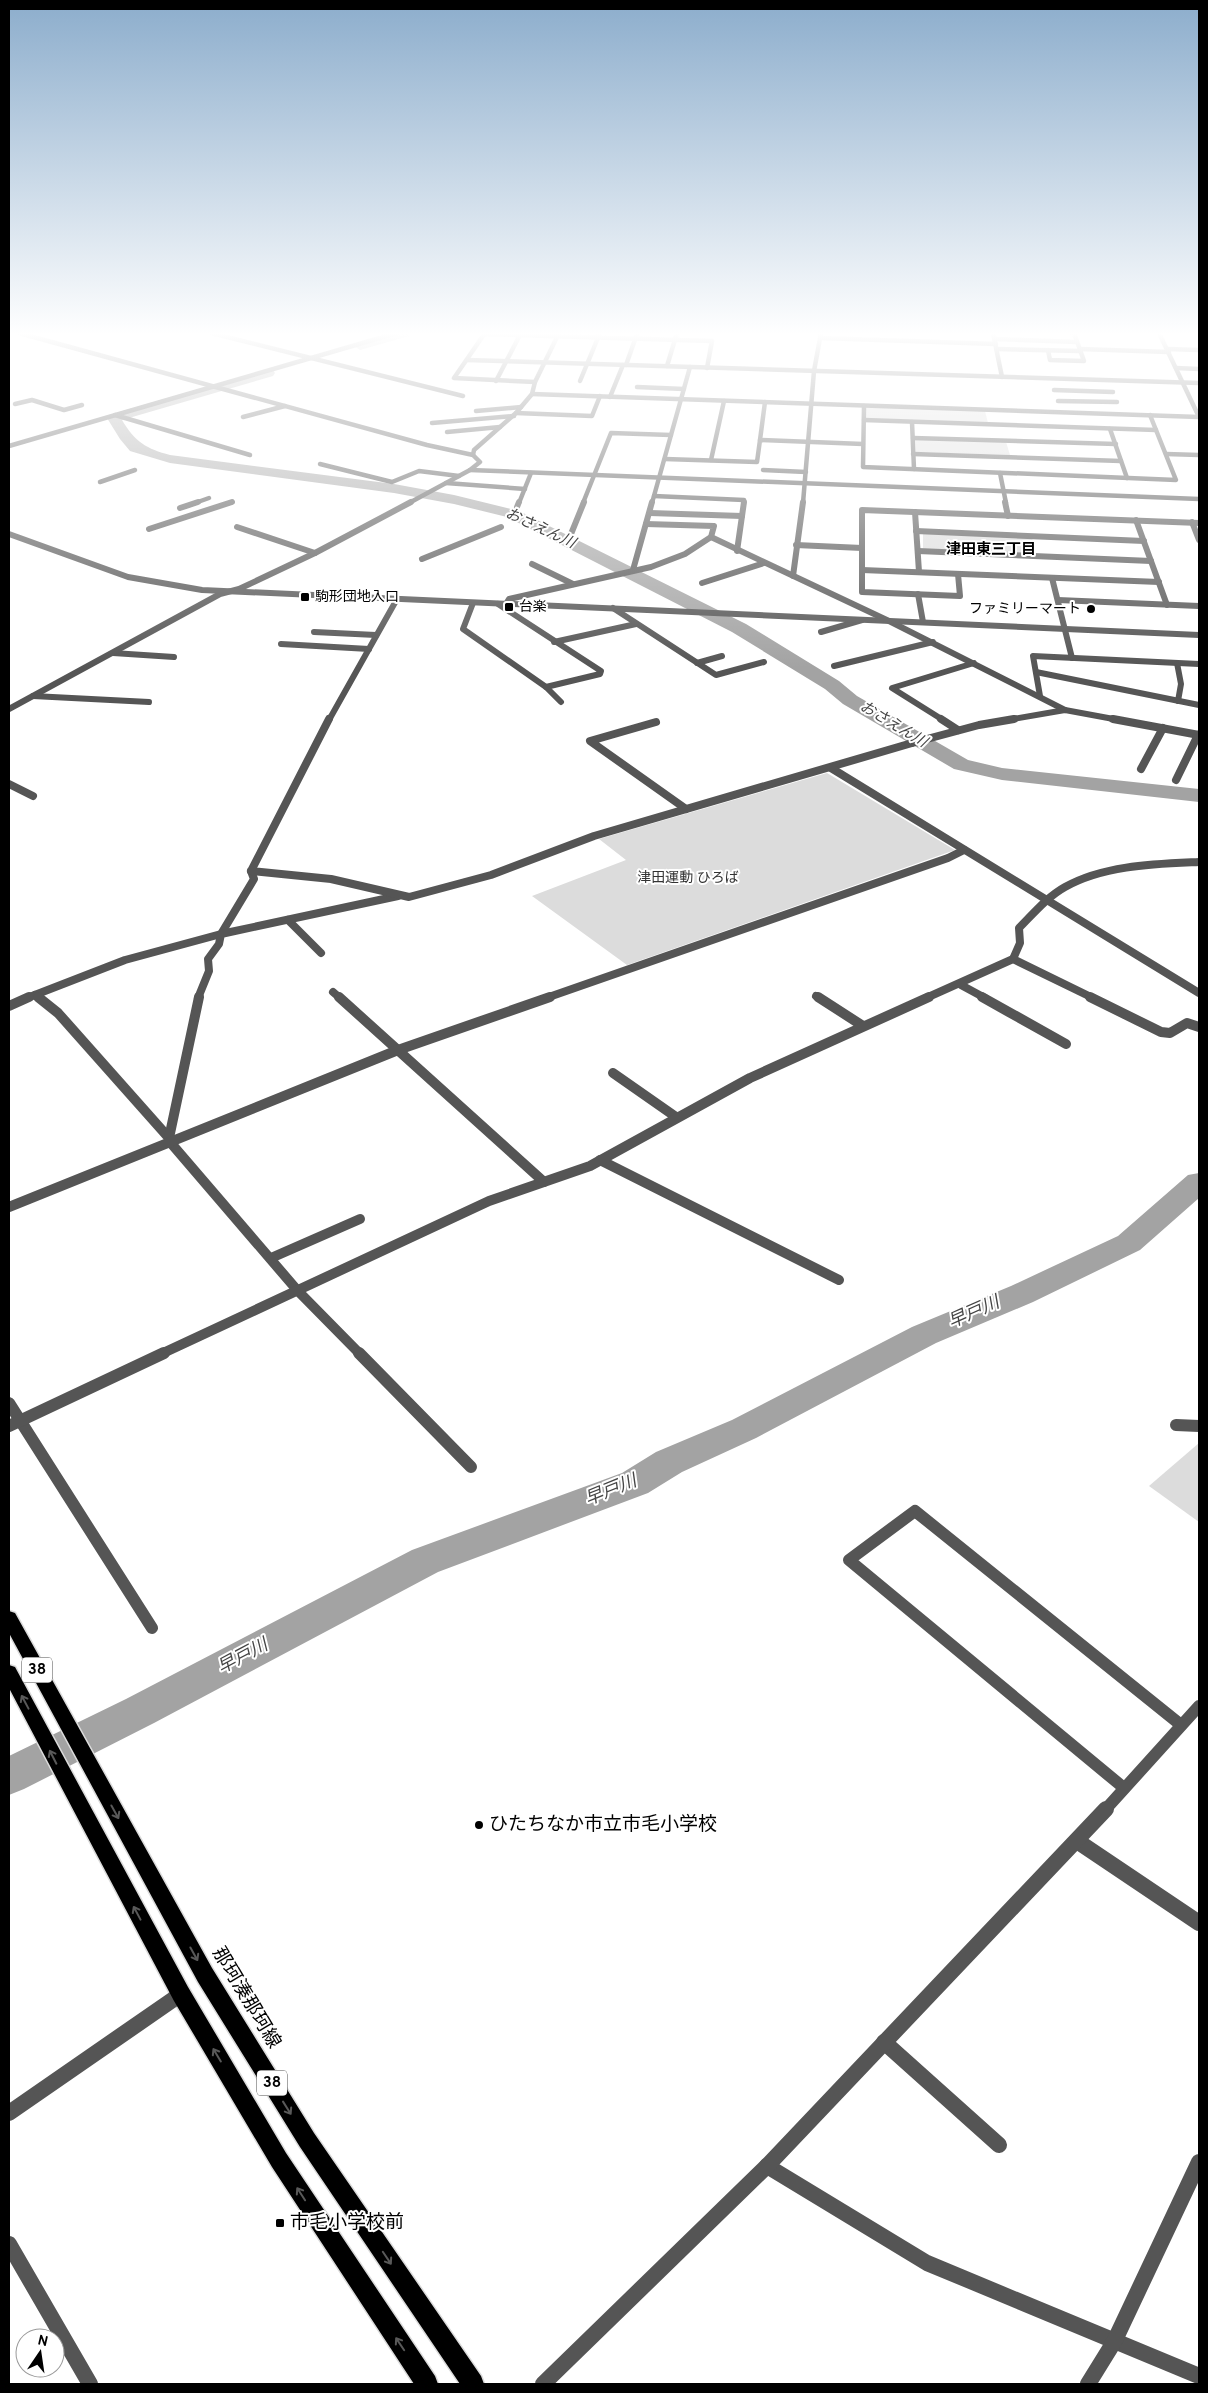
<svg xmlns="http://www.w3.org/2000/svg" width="1208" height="2393" font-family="Overpass,'Noto Sans JP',sans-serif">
<rect width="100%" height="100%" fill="#fff"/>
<!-- green -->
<g fill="#dcdcdc">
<path d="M866,407L985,411L988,423L865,419Z"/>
<path d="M915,438L1006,442L1010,455L916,452Z"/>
<path d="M923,533L1032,537L1035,554L923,549Z"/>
<path d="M827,773L955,850L627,965L532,896L626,860L599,839Z"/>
<path d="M1199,1443V1522L1149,1486Z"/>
</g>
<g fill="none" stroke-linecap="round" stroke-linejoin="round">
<!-- river -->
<g fill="#a3a3a3" fill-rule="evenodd">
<path d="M393,333H411L409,336L360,350L354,346L356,343Z"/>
<path d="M268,369L273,370L275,373L273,376L122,420C135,442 147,449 170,455L394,484L454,495L519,511L746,624L839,681L857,696L968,760L1002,768L1199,789V802L1002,780L954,769L843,704L825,689L732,632L507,517L454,504L394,493L170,463L130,451L120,439L107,418L109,415Z"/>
<path d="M1199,1173V1198L1140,1250L1033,1302L936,1343L756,1438L682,1472L648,1493L438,1572L154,1723L24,1789L9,1795V1756L126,1699L412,1550L622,1473L656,1452L732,1420L912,1327L1011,1286L1118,1236L1188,1175Z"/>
</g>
<defs>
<g id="primary">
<path d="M9,1611L15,1613L212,1968L314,2133L481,2376L484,2384H460L300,2147L198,1982L9,1633Z"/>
<path d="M9,1665L15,1667L188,1987L286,2153L435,2376L438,2384H414L272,2167L174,2001L9,1688Z"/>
</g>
</defs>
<!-- primary casing -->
<use href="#primary" stroke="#dbdbdb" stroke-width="3"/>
<!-- minor-far5 -->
<g stroke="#555" stroke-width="4.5">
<path d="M19,333L427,445L473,455L480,462L470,470L409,503"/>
<path d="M211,333L463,396"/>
<path d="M485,333L454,378L535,382"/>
<path d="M993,333L1002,377"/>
<path d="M484,334L712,341L707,368"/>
<path d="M821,338L996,344"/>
<path d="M995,339L1077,342"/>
<path d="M997,349L1080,351"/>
<path d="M1080,349L1169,352"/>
<path d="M1168,349L1199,350"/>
<path d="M1048,350L1050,360L1084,361L1074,333H1071"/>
<path d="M626,365L637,334"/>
<path d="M667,366L677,333"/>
<path d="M1176,368L1199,369"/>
<path d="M496,381L521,333"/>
<path d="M580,381L600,333"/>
<path d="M637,387L684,389"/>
<path d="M1054,390L1113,392"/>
<path d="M532,394L1199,417"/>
<path d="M610,397L623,365"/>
<path d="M1058,401L1117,402"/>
<path d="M15,404L32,400L64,410L82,405"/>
<path d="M864,406L863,467L1176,480L1150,415"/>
<path d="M476,411L521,407"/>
<path d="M516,413L592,416L600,396"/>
<path d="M115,415L250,455"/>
<path d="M243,417L285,406"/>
<path d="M864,420L1156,430"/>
<path d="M912,422L914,469"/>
<path d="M432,423L514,416"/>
<path d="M1110,429L1127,478"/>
<path d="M447,432L500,427"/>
<path d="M913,438L1116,444"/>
<path d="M760,440L765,402"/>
<path d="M9,446L397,333"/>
<path d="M913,454L1121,461"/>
<path d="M1166,454L1199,455"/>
<path d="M473,455L474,450L516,413L532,394L535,382L559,333"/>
<path d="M665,459L757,462L760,440L863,444"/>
<path d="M711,460L724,401"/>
<path d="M320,464L392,482L419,471L459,476"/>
<path d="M470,470L1199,499"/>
<path d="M763,470L806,472"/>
<path d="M1000,473L1006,503"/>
<path d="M100,482L135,470"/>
<path d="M446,483L525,489"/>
<path d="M654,496L744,500V503"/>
<path d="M195,503L209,498"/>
<path d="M229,503L232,502"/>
<path d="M519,503L531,473"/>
<path d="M583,503L611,433L671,435"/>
<path d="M652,503L690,367"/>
</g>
<!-- minor-far4 -->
<g stroke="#555" stroke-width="6">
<path d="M1005,502L1008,516"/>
<path d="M517,507L519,502"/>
<path d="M180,508L198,502"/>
<path d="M915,512L919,572"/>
<path d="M650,513L742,516"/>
<path d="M1136,520L1167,605"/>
<path d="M1192,522L1199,540"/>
<path d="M237,527L315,553"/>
<path d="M149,529L232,502"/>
<path d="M916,531L1144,541"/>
<path d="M571,534L584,502"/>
<path d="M711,537L889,621L1065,710"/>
<path d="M796,545L862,548"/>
<path d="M737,551L744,502"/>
<path d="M918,551L1151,561"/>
<path d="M422,559L501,527"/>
<path d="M532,564L573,584"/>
<path d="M633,570L652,502"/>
<path d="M862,570L1159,582"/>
<path d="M958,574L960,596L862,592V510L1199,523"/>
<path d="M1052,578L1072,658"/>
<path d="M702,583L764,563"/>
<path d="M918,594L923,622"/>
<path d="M1058,600L1199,606"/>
<path d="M473,603L463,629L546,687L561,702"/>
<path d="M498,604L601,671L600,674L546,687"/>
<path d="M506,604L509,599L651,567L685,554L711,537L714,526L646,524"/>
<path d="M613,608L716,675L764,662"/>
<path d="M314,632L376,635"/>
<path d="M821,632L862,620"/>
<path d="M554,642L636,624"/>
<path d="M281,644L369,649"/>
<path d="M113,653L174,657"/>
<path d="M697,663L722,656"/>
<path d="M1177,663L1181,684L1178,701"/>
<path d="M834,666L933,642"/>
<path d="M1036,672L1199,705"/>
<path d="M33,696L149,702"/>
<path d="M1040,696L1033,656L1199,664"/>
<path d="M9,709L220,594L239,589L315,553L411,502"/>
<path d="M943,720L892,688L974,663"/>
<path d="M1007,720L1065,710L1119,720"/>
</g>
<!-- minor-far3 -->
<g stroke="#555" stroke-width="8">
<path d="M941,719L958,730"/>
<path d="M1113,719L1199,735"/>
<path d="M656,722L590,741L686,809"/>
<path d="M912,743L979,725L1014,719"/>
<path d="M1141,769L1163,728"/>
<path d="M1176,780L1198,735"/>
<path d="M9,784L33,796"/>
<path d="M288,920L321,953"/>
<path d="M1013,959L1093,998"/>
<path d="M961,985L985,998"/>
<path d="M333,992L340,998"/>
<path d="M35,995L39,998"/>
<path d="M816,996L820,998"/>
<path d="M27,998L125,960L221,934L254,879L251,871"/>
<path d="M198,998L209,971L208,959L219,944L221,934L398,896"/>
<path d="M546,998L948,858L964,850"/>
<path d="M926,998L1013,959L1020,943L1019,928C1033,914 1047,897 1065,887C1104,865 1155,864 1199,862"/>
</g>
<!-- minor-far2 -->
<g stroke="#555" stroke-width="10">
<path d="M38,997L58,1013L169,1138L170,1142L297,1290L360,1354"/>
<path d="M339,997L544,1182"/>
<path d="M818,997L863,1026"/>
<path d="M982,997L1066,1044"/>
<path d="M1090,997L1161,1032L1170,1033L1187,1023L1199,1027"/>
<path d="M9,1006L29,997"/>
<path d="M613,1073L676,1117"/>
<path d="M169,1138L199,997"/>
<path d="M600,1160L839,1280"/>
<path d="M9,1207L398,1050L550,997"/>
<path d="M271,1258L360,1219"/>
<path d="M161,1354L489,1201L590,1166L750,1078L929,997"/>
</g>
<!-- minor-far1 -->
<g stroke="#555" stroke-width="12">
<path d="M359,1353L471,1467"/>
<path d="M9,1403L152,1628"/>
<path d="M1176,1425L1199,1426"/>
<path d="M9,1426L164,1353"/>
<path d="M1124,1788L849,1560L915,1511L1181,1725"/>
<path d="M1105,1810L1199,1706"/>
</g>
<!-- minor -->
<g stroke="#555" stroke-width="16">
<path d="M1077,1841L1199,1923"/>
<path d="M884,2042L999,2145"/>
<path d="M9,2113L181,1994"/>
<path d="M767,2166L927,2263L1199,2376"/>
<path d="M9,2244L90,2384"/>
<path d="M543,2384L767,2166L1106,1809"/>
<path d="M1088,2384L1114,2342L1199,2162"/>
</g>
<!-- tertiary-far2 -->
<g stroke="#555" stroke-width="4.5">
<path d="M1159,333L1199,417"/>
<path d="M467,360L1199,383"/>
<path d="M803,503L814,371L821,333"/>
</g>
<!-- tertiary-far1 -->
<g stroke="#555" stroke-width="6">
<path d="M9,534L128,577L202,590L1199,635"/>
<path d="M793,576L803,502"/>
<path d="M329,720L397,599"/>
</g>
<!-- tertiary -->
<g stroke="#555" stroke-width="8">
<path d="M329,719L251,871L331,879L409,897L491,875L594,836L912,743"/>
<path d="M831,768L1199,993"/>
</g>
<!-- primary -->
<use href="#primary" fill="#000" fill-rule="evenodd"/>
</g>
<!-- one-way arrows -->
<defs><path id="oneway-shaft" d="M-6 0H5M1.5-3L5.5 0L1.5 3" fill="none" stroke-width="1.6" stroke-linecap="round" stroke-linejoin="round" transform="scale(1.25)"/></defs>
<g stroke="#595959">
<use href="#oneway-shaft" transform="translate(25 1702) rotate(-118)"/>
<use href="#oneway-shaft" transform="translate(53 1757) rotate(-117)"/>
<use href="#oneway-shaft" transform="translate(115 1812) rotate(61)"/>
<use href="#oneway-shaft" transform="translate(137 1913) rotate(-118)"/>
<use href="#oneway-shaft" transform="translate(194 1954) rotate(61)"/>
<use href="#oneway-shaft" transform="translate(217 2055) rotate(-121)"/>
<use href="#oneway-shaft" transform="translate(287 2108) rotate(58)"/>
<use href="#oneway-shaft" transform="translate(301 2194) rotate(-123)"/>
<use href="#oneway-shaft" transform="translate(387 2258) rotate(56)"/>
<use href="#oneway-shaft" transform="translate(400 2344) rotate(-124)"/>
</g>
<!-- sky -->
<linearGradient id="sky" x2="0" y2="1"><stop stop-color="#8cadcc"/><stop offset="0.5" stop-color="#fff"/><stop offset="1" stop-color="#fff" stop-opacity="0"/></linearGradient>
<rect width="1208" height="668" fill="url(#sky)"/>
<!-- markers -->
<g fill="#000" stroke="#fff" stroke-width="2">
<rect x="300" y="592" width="10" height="10" rx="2.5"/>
<rect x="504" y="602" width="10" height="10" rx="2.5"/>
<circle cx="1091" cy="609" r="5"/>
<circle cx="479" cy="1825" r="5"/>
<rect x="275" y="2218" width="10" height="10" rx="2.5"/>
</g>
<g text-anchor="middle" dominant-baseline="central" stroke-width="4" stroke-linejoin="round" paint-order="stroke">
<!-- far-poi labels -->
<g font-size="14" fill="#000" stroke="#fff" text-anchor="start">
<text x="315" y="597">駒形団地入口</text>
<text x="519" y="607">台楽</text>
<text x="1081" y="609" text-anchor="end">ファミリーマート</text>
</g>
<!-- far-park labels -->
<g font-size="14" fill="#333" stroke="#fff">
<text x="688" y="878">津田運動 ひろば</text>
</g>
<!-- far-water labels -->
<g font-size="15" font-style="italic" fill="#444" stroke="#fff">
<text transform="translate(540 529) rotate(25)">おさえん川</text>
<text transform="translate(893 725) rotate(31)">おさえん川</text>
</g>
<!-- far-neighbourhood labels -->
<g font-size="15" font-weight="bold" fill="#000" stroke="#fff">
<text x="991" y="550">津田東三丁目</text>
</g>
<!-- shield labels -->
<g fill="#fff" stroke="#4c4c4c" stroke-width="1">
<rect x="22" y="1657.5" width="30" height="25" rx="4"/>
<rect x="257" y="2070.5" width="30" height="25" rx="4"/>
</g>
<g font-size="15" font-weight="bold" fill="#000">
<text x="37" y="1670">38</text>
<text x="272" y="2083">38</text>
</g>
<!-- water labels -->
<g font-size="18" font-style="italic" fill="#444" stroke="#fff">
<text transform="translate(974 1313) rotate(-24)">早戸川</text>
<text transform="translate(611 1491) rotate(-22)">早戸川</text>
<text transform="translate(243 1657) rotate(-28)">早戸川</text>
</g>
<!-- near-poi labels -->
<g font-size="19" fill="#000" stroke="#fff" text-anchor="start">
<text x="489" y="1825">ひたちなか市立市毛小学校</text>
<text x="290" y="2223">市毛小学校前</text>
</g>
<!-- near-street labels -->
<g font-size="19" fill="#000" stroke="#fff">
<text transform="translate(246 1998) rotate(59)">那珂湊那珂線</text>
</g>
</g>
<!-- border -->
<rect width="1208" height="2393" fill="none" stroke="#000000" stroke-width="20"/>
<!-- north arrow -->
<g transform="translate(40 2353) rotate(13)"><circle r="24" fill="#ffffff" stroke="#999999"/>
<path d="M0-4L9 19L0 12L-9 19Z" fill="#000000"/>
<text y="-8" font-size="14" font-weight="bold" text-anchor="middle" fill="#000000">N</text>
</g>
</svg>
